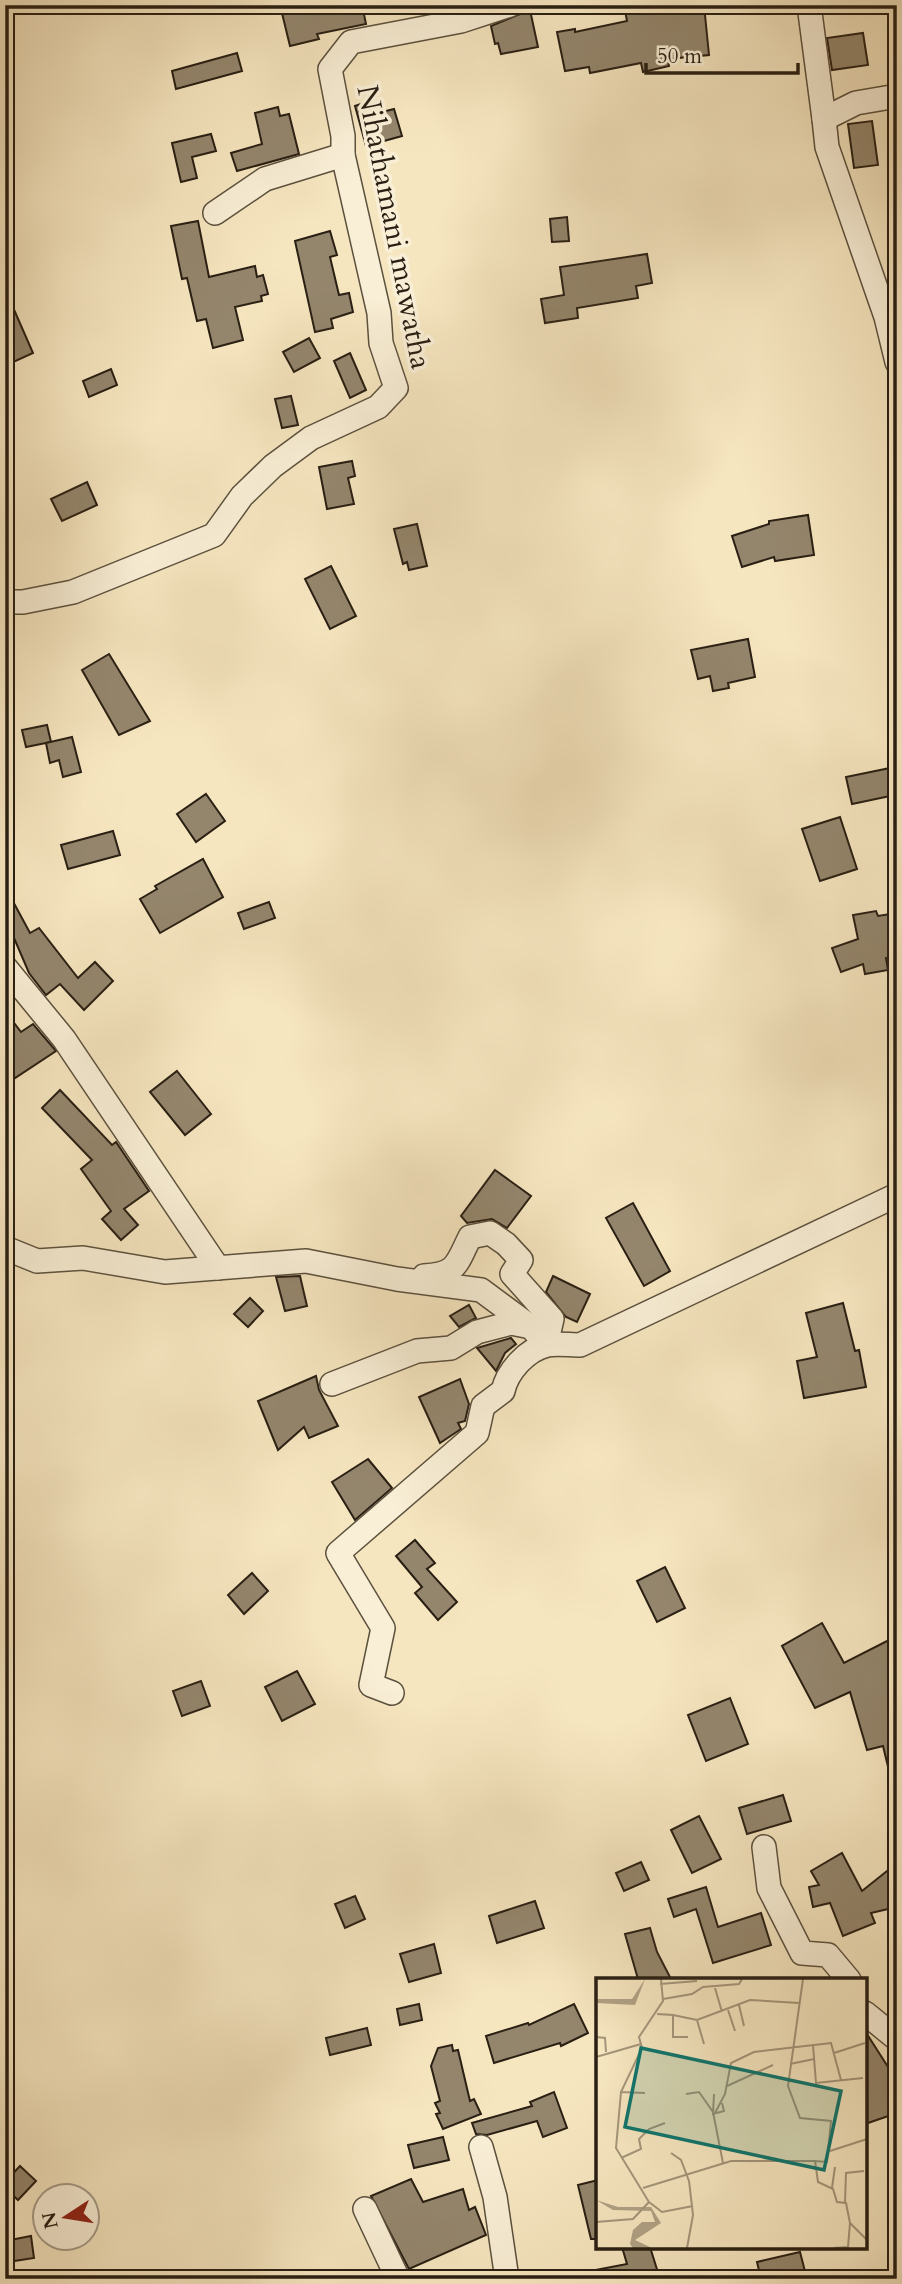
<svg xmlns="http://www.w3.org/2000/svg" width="902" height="2284" font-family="Cardo,serif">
<rect width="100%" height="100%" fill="#f6e6c0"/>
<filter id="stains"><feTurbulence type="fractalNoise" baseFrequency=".00286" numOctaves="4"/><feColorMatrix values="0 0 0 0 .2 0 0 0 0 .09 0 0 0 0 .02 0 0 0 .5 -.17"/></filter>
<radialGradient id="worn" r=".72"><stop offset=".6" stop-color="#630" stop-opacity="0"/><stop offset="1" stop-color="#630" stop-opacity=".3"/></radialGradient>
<!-- building -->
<g fill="#94866d" stroke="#291f13" stroke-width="2">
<path d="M280,5H362L366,24L317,34L319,39L290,46Z"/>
<path d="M624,5H654V10L704,5L709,55L668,59L669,66L643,72L641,63L590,73L589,67L565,71L557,32L575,29V32L627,21Z"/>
<path d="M530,10L538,47L501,54L498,43L495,44L491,26Z"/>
<path d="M863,33L868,65L832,70L827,38Z"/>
<path d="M237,53L242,71L176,89L172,71Z"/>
<path d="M370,101L374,114L394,109L402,136L366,146L355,106Z"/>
<path d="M278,107L280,116L289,114L299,154L237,171L231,153L262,144L255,113Z"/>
<path d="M872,121L878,165L854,168L848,124Z"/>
<path d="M211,134L216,151L192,157L197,178L181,182L172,143Z"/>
<path d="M567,217L569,241L552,242L550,219Z"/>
<path d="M198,221L209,277L255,266L257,277L263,275L268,294L261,296L262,301L235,307L243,340L213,348L206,319L197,321L187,278L182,279L171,226Z"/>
<path d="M330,231L337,255L330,257L339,295L349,293L353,312L331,319L333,328L315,332L295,241Z"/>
<path d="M647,254L652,283L636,286L638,298L577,308L578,318L545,323L541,299L564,295L560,267Z"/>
<path d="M5,289L33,353L9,364L5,355Z"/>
<path d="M309,338L320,358L294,372L283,352Z"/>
<path d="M350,353L366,390L350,398L334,361Z"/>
<path d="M111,369L117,385L89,397L83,381Z"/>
<path d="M291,396L298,425L282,428L275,399Z"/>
<path d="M352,461L355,476L348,478L354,504L327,509L319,467Z"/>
<path d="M87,482L97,505L62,521L51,499Z"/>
<path d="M808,515L814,555L775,561L774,557L742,567L732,536L769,524V521Z"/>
<path d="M417,524L427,566L409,570L407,562L403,564L394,529Z"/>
<path d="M331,566L356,616L330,629L305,579Z"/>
<path d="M748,639L755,677L728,683L729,688L713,691L710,676L698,679L691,650Z"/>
<path d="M109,654L150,721L119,735L82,670Z"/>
<path d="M47,725L51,742L26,747L22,730Z"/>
<path d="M72,737L81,772L63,777L59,760L50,763L46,743Z"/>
<path d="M890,768L895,795L852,804L846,777Z"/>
<path d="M206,794L225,821L196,842L177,814Z"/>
<path d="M840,817L857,869L820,881L802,829Z"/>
<path d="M113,831L120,855L68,869L61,845Z"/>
<path d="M203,859L223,897L160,933L140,899L157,889L155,886Z"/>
<path d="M9,894L30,933L39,928L78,978L95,962L113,981L84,1010L60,984L46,995L29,973L5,917V895Z"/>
<path d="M269,902L275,918L244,929L238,913Z"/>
<path d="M876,911L878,916L897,913V956L886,958L888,970L865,974L863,964L841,972L832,948L858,939L853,915Z"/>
<path d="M5,1011L21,1032L33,1024L56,1051L15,1078L5,1063Z"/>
<path d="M177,1071L211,1114L185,1135L150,1092Z"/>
<path d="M60,1090L112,1145L116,1142L149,1191L124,1209L138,1225L121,1240L102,1219L111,1211L81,1169L92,1160L42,1108Z"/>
<path d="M495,1170L531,1196L507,1228L492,1219L467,1223L461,1216Z"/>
<path d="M633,1203L670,1271L644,1286L606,1218Z"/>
<path d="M300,1276L307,1306L285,1311L276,1277Z"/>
<path d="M553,1276L590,1294L577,1322L566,1317L546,1292Z"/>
<path d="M250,1298L263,1311L248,1327L234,1314Z"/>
<path d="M843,1303L855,1351L859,1350L866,1387L804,1398L797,1361L817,1357L806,1313Z"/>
<path d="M469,1305L476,1318L459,1327L450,1316Z"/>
<path d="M511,1338L516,1344L505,1353L496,1371L477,1348Z"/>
<path d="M316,1376L319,1390L338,1426L309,1438L304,1427L278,1450L258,1401Z"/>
<path d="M460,1379L469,1404L465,1421L458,1423L461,1429L440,1443L419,1397Z"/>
<path d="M368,1459L392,1488L355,1520L332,1482Z"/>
<path d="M415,1540L435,1563L427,1569L457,1602L438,1620L415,1593L422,1587L396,1556Z"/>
<path d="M665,1567L685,1608L657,1622L637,1581Z"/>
<path d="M252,1573L268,1591L244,1614L228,1595Z"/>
<path d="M822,1623L844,1663L897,1636V1778L891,1779L883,1746L867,1750L850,1692L815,1708L782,1646Z"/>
<path d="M297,1671L315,1704L282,1721L265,1687Z"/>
<path d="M201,1681L210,1706L182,1716L173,1691Z"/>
<path d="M730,1698L748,1744L706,1761L688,1715Z"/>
<path d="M783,1795L791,1821L747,1834L739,1808Z"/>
<path d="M699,1816L721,1859L692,1873L671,1830Z"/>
<path d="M842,1853L862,1891L897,1863V1907L871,1913L875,1923L843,1936L830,1903L813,1907L809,1887L819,1885L811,1871Z"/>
<path d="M641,1862L649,1880L624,1891L616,1873Z"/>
<path d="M706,1887L718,1927L761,1913L771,1945L713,1963L696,1909L674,1917L668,1899Z"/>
<path d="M355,1896L365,1919L345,1928L335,1904Z"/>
<path d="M535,1901L544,1928L497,1943L489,1916Z"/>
<path d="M650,1928L657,1952L671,1979H638L625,1934Z"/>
<path d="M434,1944L441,1973L409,1982L400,1954Z"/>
<path d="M419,2004L422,2020L400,2025L397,2009Z"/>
<path d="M574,2004L588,2033L561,2046L560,2043L494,2063L486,2036L528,2023L529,2025Z"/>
<path d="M367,2028L371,2045L330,2055L326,2038Z"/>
<path d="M865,2031L897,2081V2113L865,2124Z"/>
<path d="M452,2045L453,2051L458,2050L470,2101L474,2099L481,2114L443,2129L436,2114L440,2113L435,2103L440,2101L431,2066L438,2048Z"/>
<path d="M554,2092L567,2128L543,2137L537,2121L487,2135L476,2134L472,2123L532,2106L530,2102Z"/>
<path d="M443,2137L449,2160L414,2168L408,2145Z"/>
<path d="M20,2166L36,2181L18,2200L5,2188V2182Z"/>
<path d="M411,2179L423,2202L463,2189L469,2210L475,2207L486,2235L409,2269L371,2196Z"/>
<path d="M598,2180V2239H591L578,2185Z"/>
<path d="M31,2236L34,2258L14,2261L10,2240Z"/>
<path d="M622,2247H650L660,2279H591L590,2271L627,2264Z"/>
<path d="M800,2252L807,2279H761L757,2262Z"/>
</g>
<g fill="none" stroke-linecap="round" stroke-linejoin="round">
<defs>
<g id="minor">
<path d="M809,5L824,119"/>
<path d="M897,96L856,103L824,119L827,147L886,317L897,362"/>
<path d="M215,213L265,179L343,155"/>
<path d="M5,602H23L73,592L214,535L242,496L273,466L311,438L378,407L396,388L381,343L379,313L343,155V136L330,69L351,42L461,21L510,5"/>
<path d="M5,967L64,1039L218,1268"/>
<path d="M5,1248L37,1261L83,1258L165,1272L306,1261L397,1279L481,1290L531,1327"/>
<path d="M332,1384L417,1351L451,1348L477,1332L511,1323L531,1327L546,1345L552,1319L512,1274L521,1260L506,1244L490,1233L470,1237C456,1265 457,1274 424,1276"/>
<path d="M392,1693L371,1685L383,1628L338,1553L477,1433L483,1406L503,1391C507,1372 526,1350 547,1345C557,1343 570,1345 580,1345L897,1195"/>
<path d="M764,1847L769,1888L802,1953L828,1955L849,1980"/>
<path d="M865,2013L897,2039"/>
<path d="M481,2147L495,2197L507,2279"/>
<path d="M365,2209L398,2279"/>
</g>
</defs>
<!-- minor casing -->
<use href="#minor" stroke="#5c513e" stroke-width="26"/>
<!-- minor -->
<use href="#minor" stroke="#f9efd6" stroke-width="23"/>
</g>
<g text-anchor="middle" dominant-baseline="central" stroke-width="7" stroke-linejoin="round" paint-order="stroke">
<!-- street labels -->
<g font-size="30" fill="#291f13" stroke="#f9efd6">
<text transform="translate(394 227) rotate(79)">Nihathamani mawatha</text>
</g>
</g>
<!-- overview -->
<g transform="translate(596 1978)">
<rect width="271" height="271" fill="#f6e6c0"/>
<path d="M49,1L39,27L0,25V21H36ZM0,222L22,229H55L65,245L39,262L56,270H37L34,266L37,252L46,244H59L55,233L17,232Z" fill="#b0a285"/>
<path fill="none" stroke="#a4967b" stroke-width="2" d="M207,1L192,108L204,140L235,143L231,184L219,183M64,6L101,3M119,10L126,34M67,21L96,16L107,9L143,6L146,1M143,27L148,48M132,32L139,53M61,36L77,37V59H92M77,37L101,42L154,22L203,25M101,42L108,66M0,59L9,60L10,74M217,67L220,105L267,100M238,75L269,65M0,79L45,66M194,86L218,81M131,108L177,87M25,114L49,115M90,116L103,114L117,134L127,185M118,116L117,136L128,133L126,125M119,135L129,116L135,85L158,74L235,65L245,102M234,173L271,161M75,175L85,182L93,203L97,237L91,270M25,180L45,171L43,161L53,151L69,145M47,210L135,183H219L222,204L237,211L241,224L250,225L254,245L271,262M236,210L239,189M53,224L66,234L97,228M249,225L250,195L268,193M0,244L37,241L53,224L20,170L25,114L46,70L43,59L67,23L65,1M238,270L252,269L254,245"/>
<path fill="#0f766e" fill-opacity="0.15" stroke="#0f766e" stroke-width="3.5" d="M45,70L245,113L228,192L29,149Z"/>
<rect width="271" height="271" fill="none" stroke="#291f13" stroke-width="3.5"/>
</g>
<!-- margin -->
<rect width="902" height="2284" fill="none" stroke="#f6e6c0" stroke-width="28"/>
<rect x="7" y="7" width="888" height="2270" fill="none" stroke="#291f13" stroke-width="3.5"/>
<rect x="14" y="14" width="874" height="2256" fill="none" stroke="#291f13" stroke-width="2"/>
<!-- north arrow -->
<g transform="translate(66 2217) rotate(258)"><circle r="33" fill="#f9efd6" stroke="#a69c88" stroke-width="2"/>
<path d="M0-5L12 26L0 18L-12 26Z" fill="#8f2418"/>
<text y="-10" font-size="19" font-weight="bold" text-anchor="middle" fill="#291f13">N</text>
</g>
<!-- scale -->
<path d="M646 63v10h152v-10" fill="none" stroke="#291f13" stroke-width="3.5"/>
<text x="657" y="63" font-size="21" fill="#291f13" stroke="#f9efd6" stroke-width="5" paint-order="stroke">50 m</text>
<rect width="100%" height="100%" filter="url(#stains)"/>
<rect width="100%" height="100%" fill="url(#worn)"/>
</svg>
